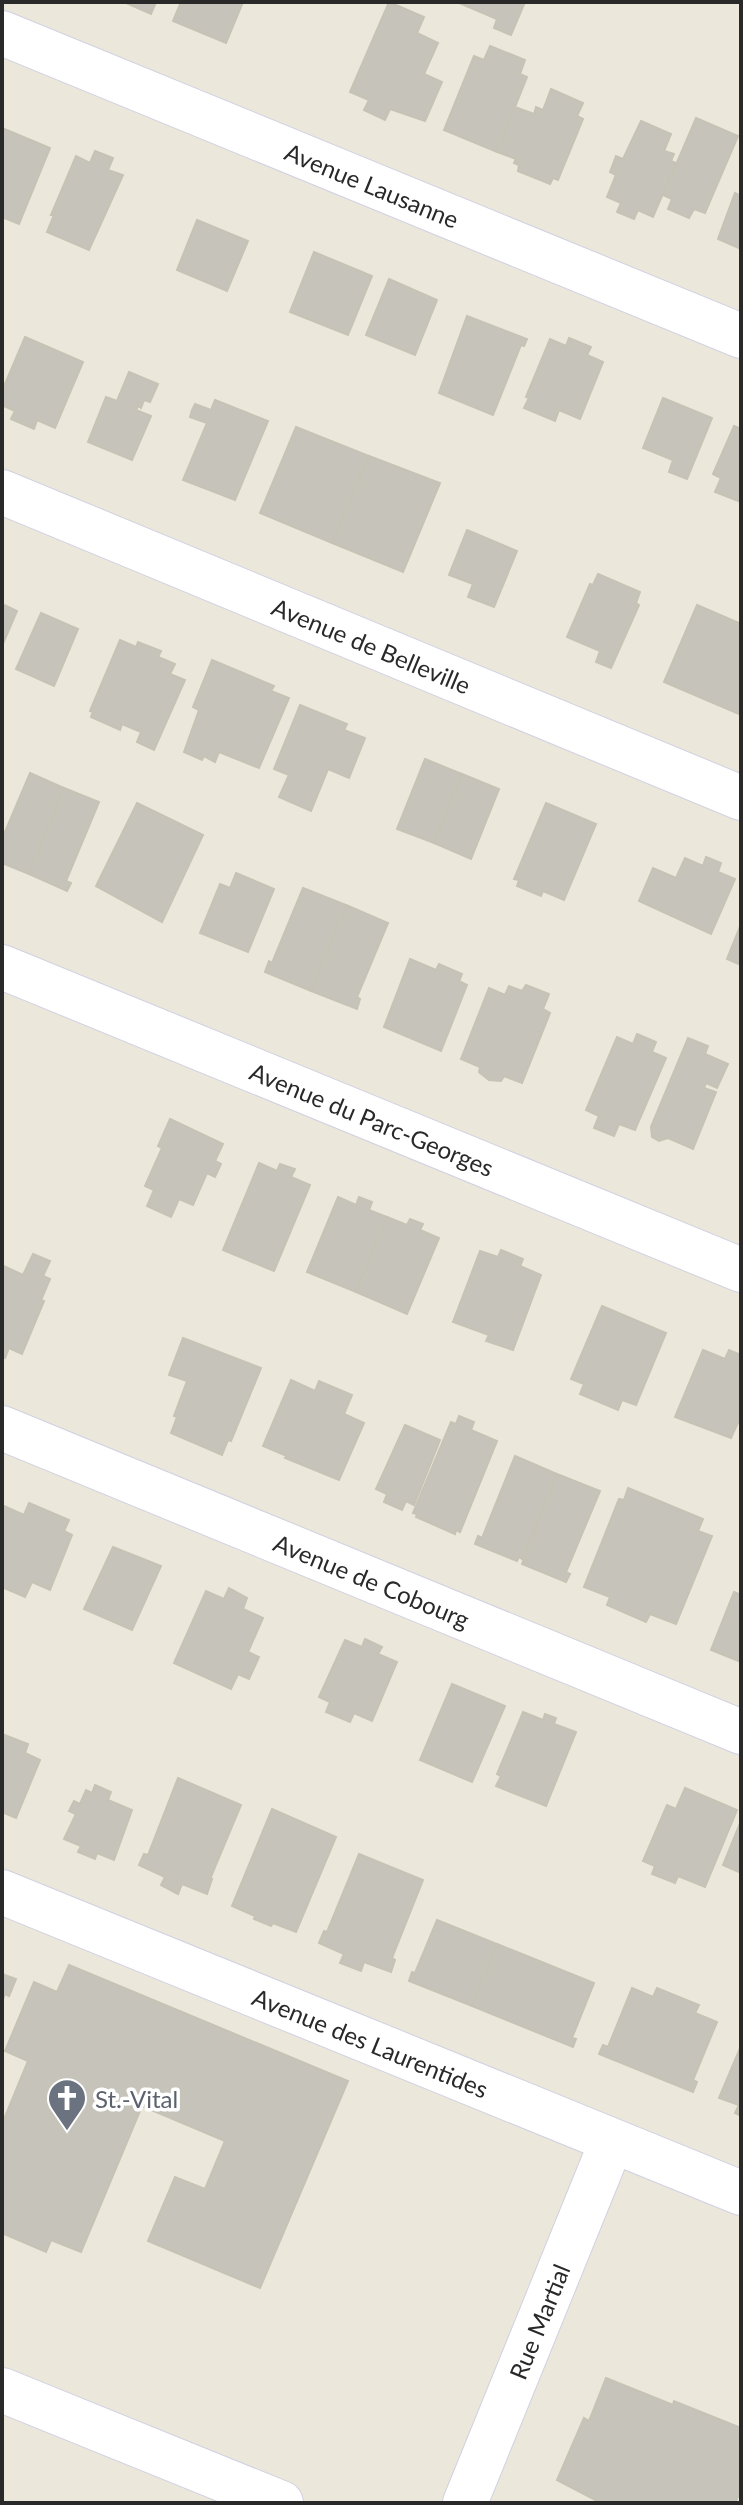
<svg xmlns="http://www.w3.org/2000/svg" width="743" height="2505" font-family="Lato,sans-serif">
<rect width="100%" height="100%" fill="#ebe7db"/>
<!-- building -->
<g fill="#c6c3bb" stroke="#c6c3b5" stroke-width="2">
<path d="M124,2H156L151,14Z"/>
<path d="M181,2H243L226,43L173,21Z"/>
<path d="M389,2L424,17L417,33L438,43L424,74L442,82L425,121L390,109L385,120L364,110L369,100L350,92Z"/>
<path d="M457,2H525L511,35L494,28L497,19Z"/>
<path d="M490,46L525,60L520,74L527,77L497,152L444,130L474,56L484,60Z"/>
<path d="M551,89L583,103L577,116L583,119L558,180L553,178L550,184L518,171L519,165L514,163L516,159L497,152L515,107L534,114L536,107L543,110Z"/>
<path d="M696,118L738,136L705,213L694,209L689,218L668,209L672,199L663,195Z"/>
<path d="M641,121L671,134L664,151L674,154L671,161L676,163L653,217L638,210L634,219L617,212L621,203L607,197L616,175L610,172L616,156L623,159Z"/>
<path d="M2,128L50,148L19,224L2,217Z"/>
<path d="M95,151L113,158L108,170L123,175L89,250L47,232L54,215H51L76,156L90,163Z"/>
<path d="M735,193L741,196V249L718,239Z"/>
<path d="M197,220L248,241L227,291L177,270Z"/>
<path d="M314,252L372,276L348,335L290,312Z"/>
<path d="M389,279L437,300L415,355L366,335Z"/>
<path d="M467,316L527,339L524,346L521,345L493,415L439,393Z"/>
<path d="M25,337L83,362L55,428L37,420L34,429L11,419L15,411L2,405V391Z"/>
<path d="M569,338L591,347L587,355L603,362L580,419L559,410L555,421L524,408L529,398L526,397L550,339L566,346Z"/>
<path d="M129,372L158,384L150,402L144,400L141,408L138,406L136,410L151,416L132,460L88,442L106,397L117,401Z"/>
<path d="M663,398L712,418L687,479L669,472L673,460L643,448Z"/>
<path d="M215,400L268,421L235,500L183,480L207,423L190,417L192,410L195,404L211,410Z"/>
<path d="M734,426L741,429V502L715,492L721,478L713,474Z"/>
<path d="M296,427L369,456L332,543L260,513Z"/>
<path d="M369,456L440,483L403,572L332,543Z"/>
<path d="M467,530L517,551L494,607L468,597L473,584L449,575Z"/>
<path d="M598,574L640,592L636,603L639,605L611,668L596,662L600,651L567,637L590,584L593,585Z"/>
<path d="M2,604L17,611L2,646Z"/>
<path d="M697,605L741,624L739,714L664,682Z"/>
<path d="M41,613L78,629L54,686L16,669Z"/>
<path d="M120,640L136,647L138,642L161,651L158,657L175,664L170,674L185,680L154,750L137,742L141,732L122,724L120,730L91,717L93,712L90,711Z"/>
<path d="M212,660L274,686L271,691L289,698L259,768L219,752L215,762L204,756L202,760L184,752L199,710L193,707Z"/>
<path d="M300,705L347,724L344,730L365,738L349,778L328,769L311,811L279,797L289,775L274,769Z"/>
<path d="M425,759L462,774L434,843L397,829Z"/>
<path d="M30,773L64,788L29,874L2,863V839Z"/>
<path d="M462,774L499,789L471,859L434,843Z"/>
<path d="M64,788L99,802L66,881L71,883L67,891L29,874Z"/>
<path d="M137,803L203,835L162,922L96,886Z"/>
<path d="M546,803L596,824L564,900L543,891L541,896L517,886L519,880L514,879Z"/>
<path d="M706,857L721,863L718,872L735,879L711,934L639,901L653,868L676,878L685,858L703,866Z"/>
<path d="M236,873L274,889L248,952L200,933L220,884L230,888Z"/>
<path d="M303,888L346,905L311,991L265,972L269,961L272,963Z"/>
<path d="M346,905L388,923L357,997L360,999L357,1009L311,991Z"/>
<path d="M741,924V965L727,959Z"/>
<path d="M410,959L436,970L439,964L462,974L459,981L467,985L441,1051L384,1027Z"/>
<path d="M526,985L549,994L543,1009L550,1013L522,1083L504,1076L501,1081L489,1080L479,1072L480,1067L461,1059L489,988L505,995L509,986L522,991Z"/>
<path d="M637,1034L656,1042L652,1052L666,1058L635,1130L619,1124L614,1136L594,1128L599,1116L586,1110L617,1037L633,1044Z"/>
<path d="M688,1038L708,1046L705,1054L728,1064L717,1088L706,1083L704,1088L716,1092L693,1149L668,1138L659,1141L652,1137L651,1127Z"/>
<path d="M170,1119L223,1144L215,1161L221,1164L215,1177L207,1173L193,1205L179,1199L171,1217L147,1206L154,1190L145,1186L162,1148L158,1146Z"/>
<path d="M259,1163L277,1171L280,1164L295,1169L291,1177L310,1185L274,1271L223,1250Z"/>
<path d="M338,1197L356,1205L359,1197L372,1202L369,1210L387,1217L356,1292L307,1272Z"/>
<path d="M387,1217L407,1225L410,1219L423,1224L420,1230L439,1238L407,1314L356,1292Z"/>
<path d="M501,1250L523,1259L520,1266L541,1275L513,1350L486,1341L489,1335L453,1322L480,1251L498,1257Z"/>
<path d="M33,1254L50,1261L43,1276L50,1279L41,1300L44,1301L22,1354L9,1348L5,1358L2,1357V1271L4,1266L23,1275Z"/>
<path d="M602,1306L666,1333L636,1405L622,1400L618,1410L580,1394L584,1384L571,1379Z"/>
<path d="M183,1338L261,1368L231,1441L228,1440L222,1455L171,1433L177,1417L174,1416L187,1381L169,1375Z"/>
<path d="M703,1350L725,1359L729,1350L741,1355L738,1364L741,1365V1416L731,1438L675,1417Z"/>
<path d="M291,1380L315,1391L319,1381L352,1395L344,1414L364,1423L339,1480L285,1458L287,1456L263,1446Z"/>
<path d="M459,1416L474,1422L471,1430L497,1441L460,1532L456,1530L455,1534L416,1517L417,1514L413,1513L451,1422L456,1424Z"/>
<path d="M405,1425L440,1440L414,1505L406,1501L402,1510L384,1502L387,1494L376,1489Z"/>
<path d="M515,1456L557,1474L522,1559L519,1557L517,1561L475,1544L478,1536L482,1538Z"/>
<path d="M557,1474L600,1491L566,1572L570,1574L566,1582L522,1564Z"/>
<path d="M628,1488L703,1519L698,1531L712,1536L676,1624L650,1614L646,1622L607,1605L610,1597L584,1587L619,1499L624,1500Z"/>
<path d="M29,1503L69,1520L64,1531L72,1535L50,1590L32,1582L25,1597L2,1587V1505L24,1515Z"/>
<path d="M113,1547L161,1566L132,1630L84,1609Z"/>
<path d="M229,1588L247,1598L243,1609L263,1618L248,1652L259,1657L249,1679L238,1674L231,1689L174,1663L206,1591L224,1599Z"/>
<path d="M734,1592L741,1595V1662L711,1650Z"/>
<path d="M365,1639L382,1647L378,1654L397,1662L372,1721L354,1713L350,1722L326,1712L330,1702L319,1697L345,1640L362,1647Z"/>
<path d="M452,1684L505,1706L472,1782L420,1760Z"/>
<path d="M523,1712L543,1720L545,1714L556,1718L554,1724L576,1732L546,1806L496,1786L501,1776L497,1774Z"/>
<path d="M2,1734L28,1744L25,1753L40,1760L16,1818L2,1812Z"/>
<path d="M178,1778L241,1805L210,1879H212L207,1894L182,1884L178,1894L161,1885L165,1877L139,1865L144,1854L148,1855Z"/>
<path d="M95,1785L111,1792L108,1800L132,1810L114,1860L97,1853L95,1859L78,1852L81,1846L64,1839L76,1814L69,1811L74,1801L80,1804L86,1790L92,1793Z"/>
<path d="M685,1788L737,1810L705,1887L678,1876L675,1883L652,1874L655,1866L643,1861L667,1805L676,1809Z"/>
<path d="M272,1809L336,1837L296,1932L273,1923L271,1926L254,1919L255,1916L232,1906Z"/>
<path d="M741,1821V1873L723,1865Z"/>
<path d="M359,1854L423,1880L392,1958L395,1960L391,1972L364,1962L361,1971L340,1963L344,1954L319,1943L324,1931L327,1932Z"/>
<path d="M437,1920L497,1944L472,2006L409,1981L412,1972L415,1973Z"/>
<path d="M497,1944L594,1983L572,2038L576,2039L573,2047L472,2006Z"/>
<path d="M69,1965L348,2081L260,2288L148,2241L175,2177L205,2189L225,2141L142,2106L81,2252L51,2240L46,2252L2,2233V2124L28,2061L5,2051L34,1982L57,1992Z"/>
<path d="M2,1974L16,1979L9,1996L5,1994L2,2002Z"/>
<path d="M632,1988L653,1997L657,1988L699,2005L695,2013L717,2022L693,2080L697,2082L693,2092L599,2054L603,2045L608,2047Z"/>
<path d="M741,2046V2116L735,2113L739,2105L719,2098Z"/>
<path d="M606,2378L673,2405L674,2401L741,2428V2490L735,2503H601L557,2480L584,2418L589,2421Z"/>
</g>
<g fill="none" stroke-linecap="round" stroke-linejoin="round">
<defs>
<g id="minor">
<path id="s1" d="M2,33L741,336"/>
<path id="s2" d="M2,492L741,798"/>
<path id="s3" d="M2,967L741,1270"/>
<path id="s4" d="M2,1428L741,1732"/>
<path id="s5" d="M2,1892L741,2193"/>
<path d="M2,2390L281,2503"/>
<path id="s6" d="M465,2503L612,2141"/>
</g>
</defs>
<!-- minor casing -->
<use href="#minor" stroke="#d1d1e2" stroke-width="46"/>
<!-- minor -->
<use href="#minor" stroke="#fff" stroke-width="44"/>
</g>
<!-- icons -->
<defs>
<symbol id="church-pin" viewBox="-11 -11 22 30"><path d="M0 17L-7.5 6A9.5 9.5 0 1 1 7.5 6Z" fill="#6b7280" stroke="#fff"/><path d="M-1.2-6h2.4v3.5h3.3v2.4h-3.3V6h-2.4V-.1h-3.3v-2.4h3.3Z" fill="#fff"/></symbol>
</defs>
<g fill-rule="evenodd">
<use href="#church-pin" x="45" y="2076" width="44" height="60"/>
</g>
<g text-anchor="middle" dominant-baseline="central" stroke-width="7" stroke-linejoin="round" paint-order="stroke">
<!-- street labels -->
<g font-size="24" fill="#292929" stroke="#fff">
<text stroke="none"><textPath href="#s1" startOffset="400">Avenue Lausanne</textPath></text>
<text stroke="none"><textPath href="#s2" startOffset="400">Avenue de Belleville</textPath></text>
<text stroke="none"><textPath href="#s3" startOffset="400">Avenue du Parc-Georges</textPath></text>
<text stroke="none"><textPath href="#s4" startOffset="400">Avenue de Cobourg</textPath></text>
<text stroke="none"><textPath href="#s5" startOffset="398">Avenue des Laurentides</textPath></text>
<text stroke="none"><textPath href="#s6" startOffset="196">Rue Martial</textPath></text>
</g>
<!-- worship labels -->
<g font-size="24" fill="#5b616d" stroke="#fff" text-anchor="start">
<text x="95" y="2098">St.-Vital</text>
</g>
</g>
<!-- border -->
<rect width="743" height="2505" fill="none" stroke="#292929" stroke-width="8"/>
</svg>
